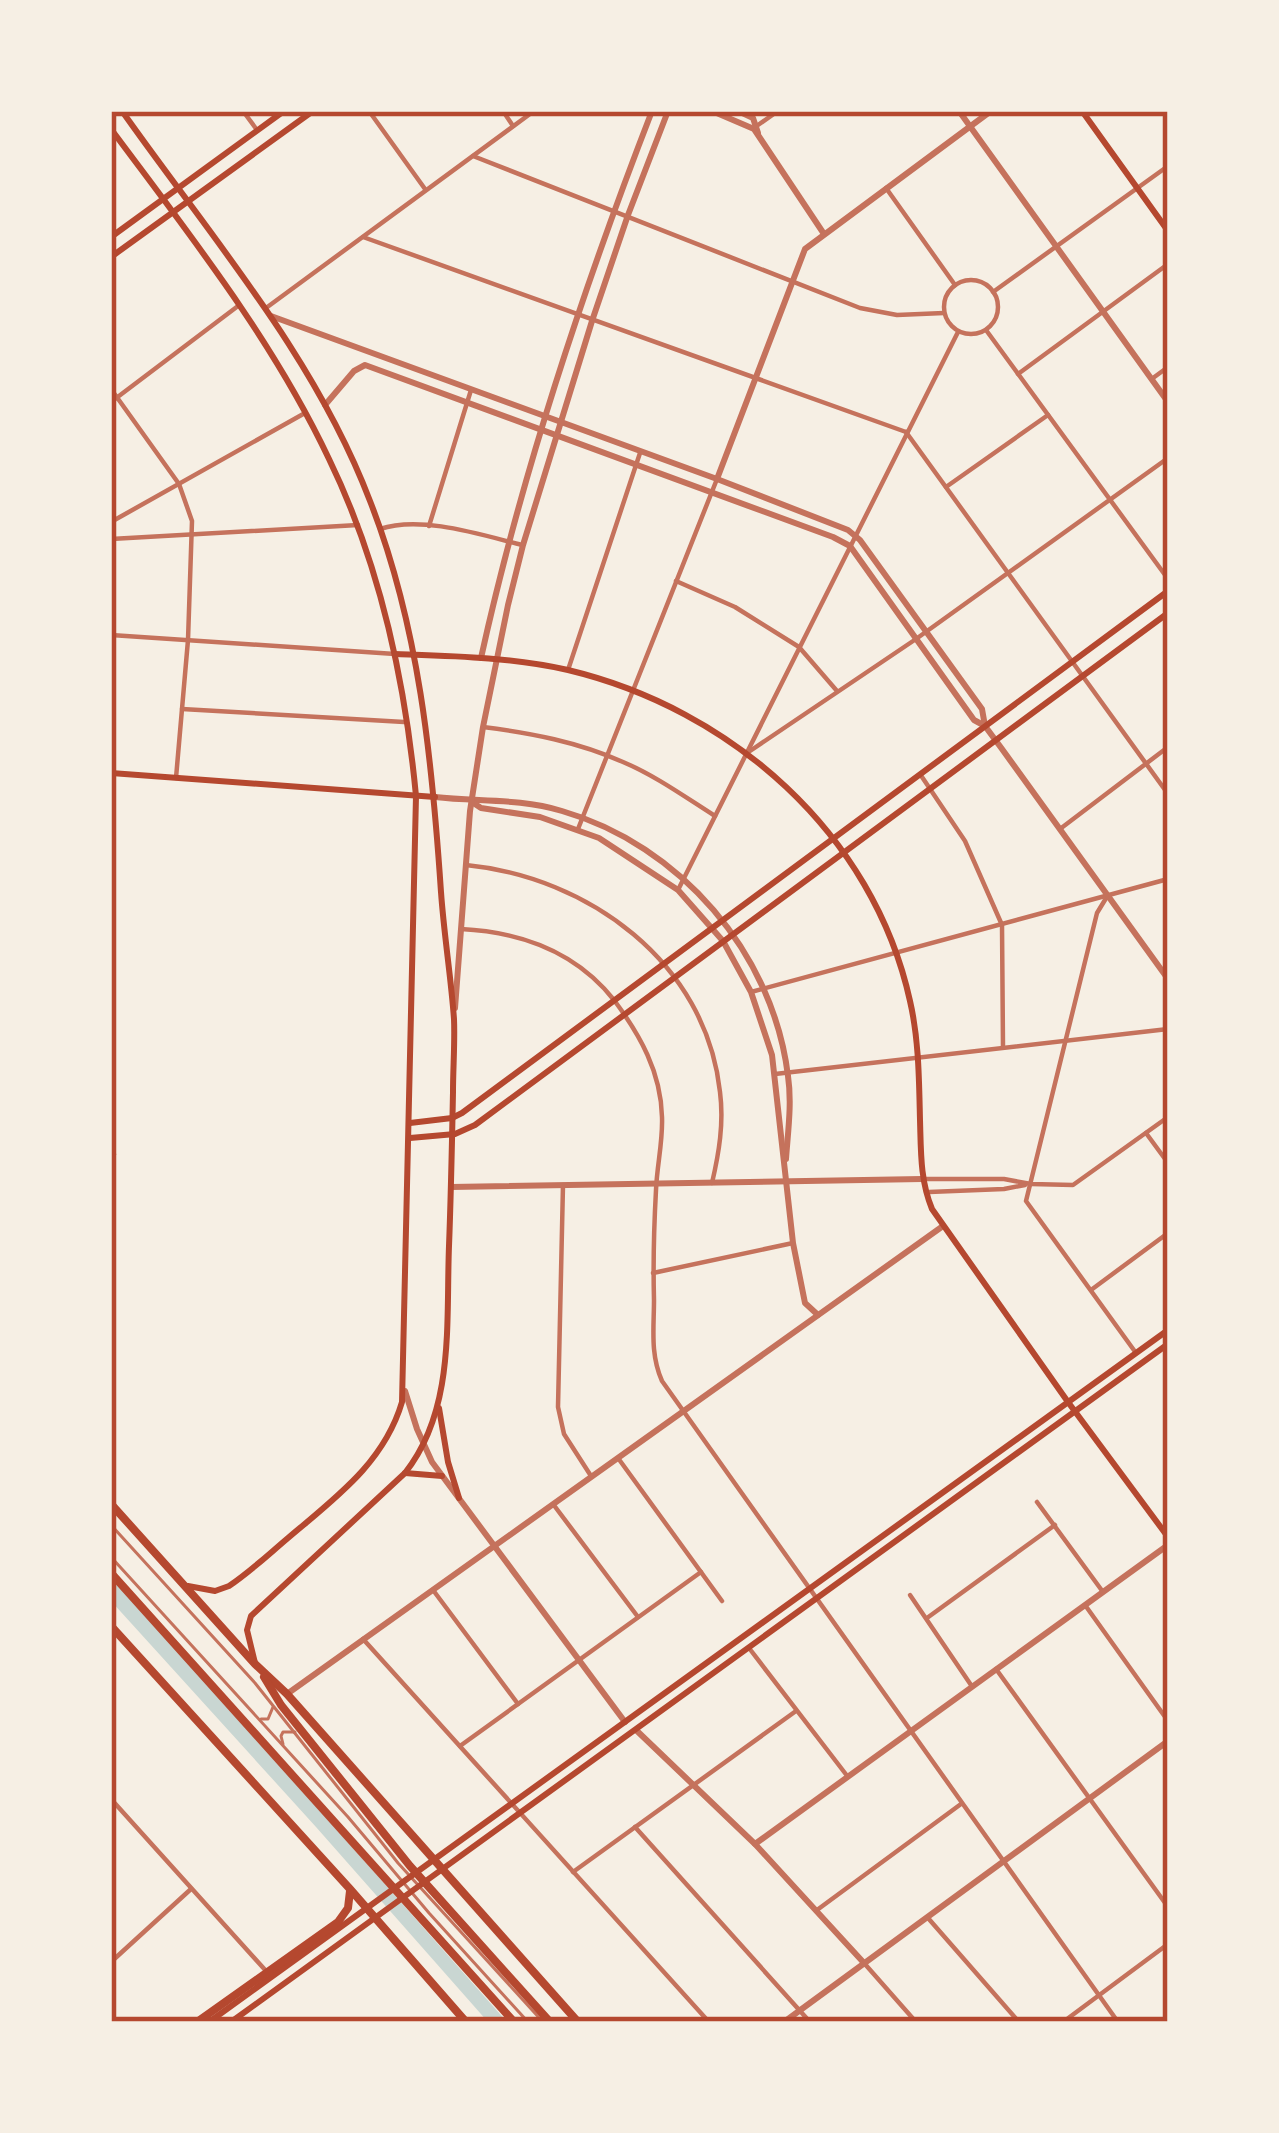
<svg xmlns="http://www.w3.org/2000/svg" width="1279" height="2133" font-family="Rubik,sans-serif">
<rect width="100%" height="100%" fill="#f6efe4"/>
<!-- water -->
<path fill="#c9d6d2" d="M111,1575L507,2022H488L316,1827L111,1601Z"/>
<g fill="none" stroke-linecap="round" stroke-linejoin="round">
<!-- service -->
<g stroke="#c5725c" stroke-width="3">
<path d="M111,1525L255,1683L398,1863L543,2022"/>
<path d="M111,1557L348,1817L429,1913L528,2022"/>
<path d="M261,1719H268L273,1707"/>
<path d="M283,1744L281,1736L283,1732H295"/>
</g>
<!-- minor -->
<g stroke="#c5725c" stroke-width="4.5">
<path d="M243,111L257,130"/>
<path d="M369,111L425,189"/>
<path d="M503,111L513,126"/>
<path d="M758,125L778,111"/>
<path d="M473,156L860,308L897,315L944,313"/>
<path d="M886,188L955,285"/>
<path d="M363,237L906,432"/>
<circle cx="971" cy="307" r="27"/>
<path d="M993,292L1168,166"/>
<path d="M266,308L534,111"/>
<path d="M986,330L1168,579"/>
<path d="M1018,374L1168,264"/>
<path d="M1153,378L1168,367"/>
<path d="M111,389L179,484L192,521L188,640L176,778"/>
<path d="M111,402L238,306"/>
<path d="M906,432L1168,794"/>
<path d="M946,487L1048,415"/>
<path d="M111,522L305,413"/>
<path d="M429,526L471,390"/>
<path d="M380,529C421,515 482,535 522,545"/>
<path d="M111,539L358,525"/>
<path d="M676,581L735,607L799,647L837,691"/>
<path d="M111,635L395,654"/>
<path d="M568,670L640,453"/>
<path d="M182,709L404,722"/>
<path d="M483,727C531,733 578,742 623,762C656,776 685,797 715,816"/>
<path d="M750,751L916,639L1168,458"/>
<path d="M920,774L965,841L1002,925L1003,1047"/>
<path d="M578,829L717,479"/>
<path d="M1060,829L1168,747"/>
<path d="M466,865C588,877 706,962 720,1092C724,1123 719,1153 712,1183"/>
<path d="M678,890L958,332"/>
<path d="M1108,895L1097,913L1026,1201L1136,1353"/>
<path d="M461,929C521,932 576,952 614,1000C640,1035 661,1072 662,1117C663,1141 657,1165 656,1190C654,1226 653,1263 654,1300C654,1328 650,1354 662,1381L1118,2022"/>
<path d="M751,992L1168,879"/>
<path d="M775,1074L1168,1029"/>
<path d="M1146,1133L1168,1163"/>
<path d="M111,1150L114,1154L111,1156"/>
<path d="M926,1179H1004L1031,1184L1073,1185L1168,1117"/>
<path d="M563,1185L558,1407L564,1434L591,1476"/>
<path d="M929,1192L1004,1189L1025,1185"/>
<path d="M653,1273L793,1243"/>
<path d="M1091,1290L1168,1233"/>
<path d="M618,1458L722,1601"/>
<path d="M1037,1502L1103,1592"/>
<path d="M553,1504L638,1617"/>
<path d="M433,1590L518,1704"/>
<path d="M910,1595L971,1685"/>
<path d="M1085,1605L1168,1721"/>
<path d="M927,1618L1055,1525"/>
<path d="M363,1639L709,2022"/>
<path d="M749,1648L848,1777"/>
<path d="M996,1669L1168,1907"/>
<path d="M460,1746L701,1572"/>
<path d="M111,1799L267,1972"/>
<path d="M635,1827L810,2022"/>
<path d="M573,1872L796,1711"/>
<path d="M817,1910L961,1804"/>
<path d="M928,1918L1019,2022"/>
<path d="M111,1962L191,1889"/>
<path d="M864,1963L916,2022"/>
<path d="M1063,2022L1168,1944"/>
</g>
<!-- tertiary -->
<g stroke="#c5725c" stroke-width="6">
<path d="M712,111L754,129L824,234"/>
<path d="M738,111L753,118L758,133"/>
<path d="M959,111L1168,402"/>
<path d="M271,316L717,479L848,530L860,540L982,709L985,726"/>
<path d="M325,405L354,371L365,365L833,537L850,546L974,720L985,726L1002,749L1168,979"/>
<path d="M717,479L805,249L991,111"/>
<path d="M481,658C522,472 583,289 652,111"/>
<path d="M435,797C478,802 519,798 562,811C680,845 773,953 788,1076C792,1103 788,1131 786,1159"/>
<path d="M472,802L481,808L540,817L599,838L678,890L723,941L751,992L772,1055L793,1243L805,1303L818,1315"/>
<path d="M455,1008L470,811L483,727L508,605L523,545L592,321L628,215L668,111"/>
<path d="M451,1187L922,1179"/>
<path d="M405,1391L417,1429L432,1462L625,1722"/>
<path d="M287,1694L943,1226"/>
<path d="M636,1730L755,1844L864,1963"/>
<path d="M755,1844L1168,1545"/>
<path d="M784,2022L1168,1741"/>
</g>
<!-- secondary -->
<g stroke="#b5482f" stroke-width="6">
<path d="M122,111C210,236 315,356 370,501C419,626 432,759 441,892C444,935 451,977 454,1019C455,1043 453,1068 453,1092C452,1143 451,1195 449,1246C446,1323 455,1410 405,1473L251,1616L247,1630L255,1663"/>
<path d="M1082,111L1168,231"/>
<path d="M111,129C189,234 273,340 329,459C380,564 405,680 416,796L402,1402C384,1463 335,1498 288,1538C269,1554 250,1572 229,1586L215,1591L188,1586"/>
<path d="M111,237L284,111"/>
<path d="M111,257L313,111"/>
<path d="M395,654C452,656 511,657 568,670C731,709 873,833 910,1001C919,1040 919,1080 920,1120C921,1151 920,1180 932,1209L1068,1402L1168,1537"/>
<path d="M111,773L435,797"/>
<path d="M410,1123L452,1118L462,1113L1168,591"/>
<path d="M410,1138L455,1134L475,1125L1168,613"/>
<path d="M439,1408L448,1462L459,1498"/>
<path d="M405,1473L442,1476"/>
<path d="M209,2022L1168,1330"/>
<path d="M231,2022L1168,1344"/>
</g>
<!-- trunk -->
<g stroke="#b5482f" stroke-width="8">
<path d="M111,1504L255,1664L287,1694L578,2022"/>
<path d="M111,1573L514,2022"/>
<path d="M111,1626L350,1889L466,2022"/>
<path d="M264,1677L281,1705L410,1866L550,2022"/>
<path d="M197,2022L338,1922L348,1908L350,1891"/>
</g>
</g>
<!-- border -->
<rect width="1279" height="2133" fill="none" stroke="#f6efe4" stroke-width="228"/>
<rect x="114" y="114" width="1051" height="1905" fill="none" stroke="#b5482f" stroke-width="4.5"/>
</svg>
